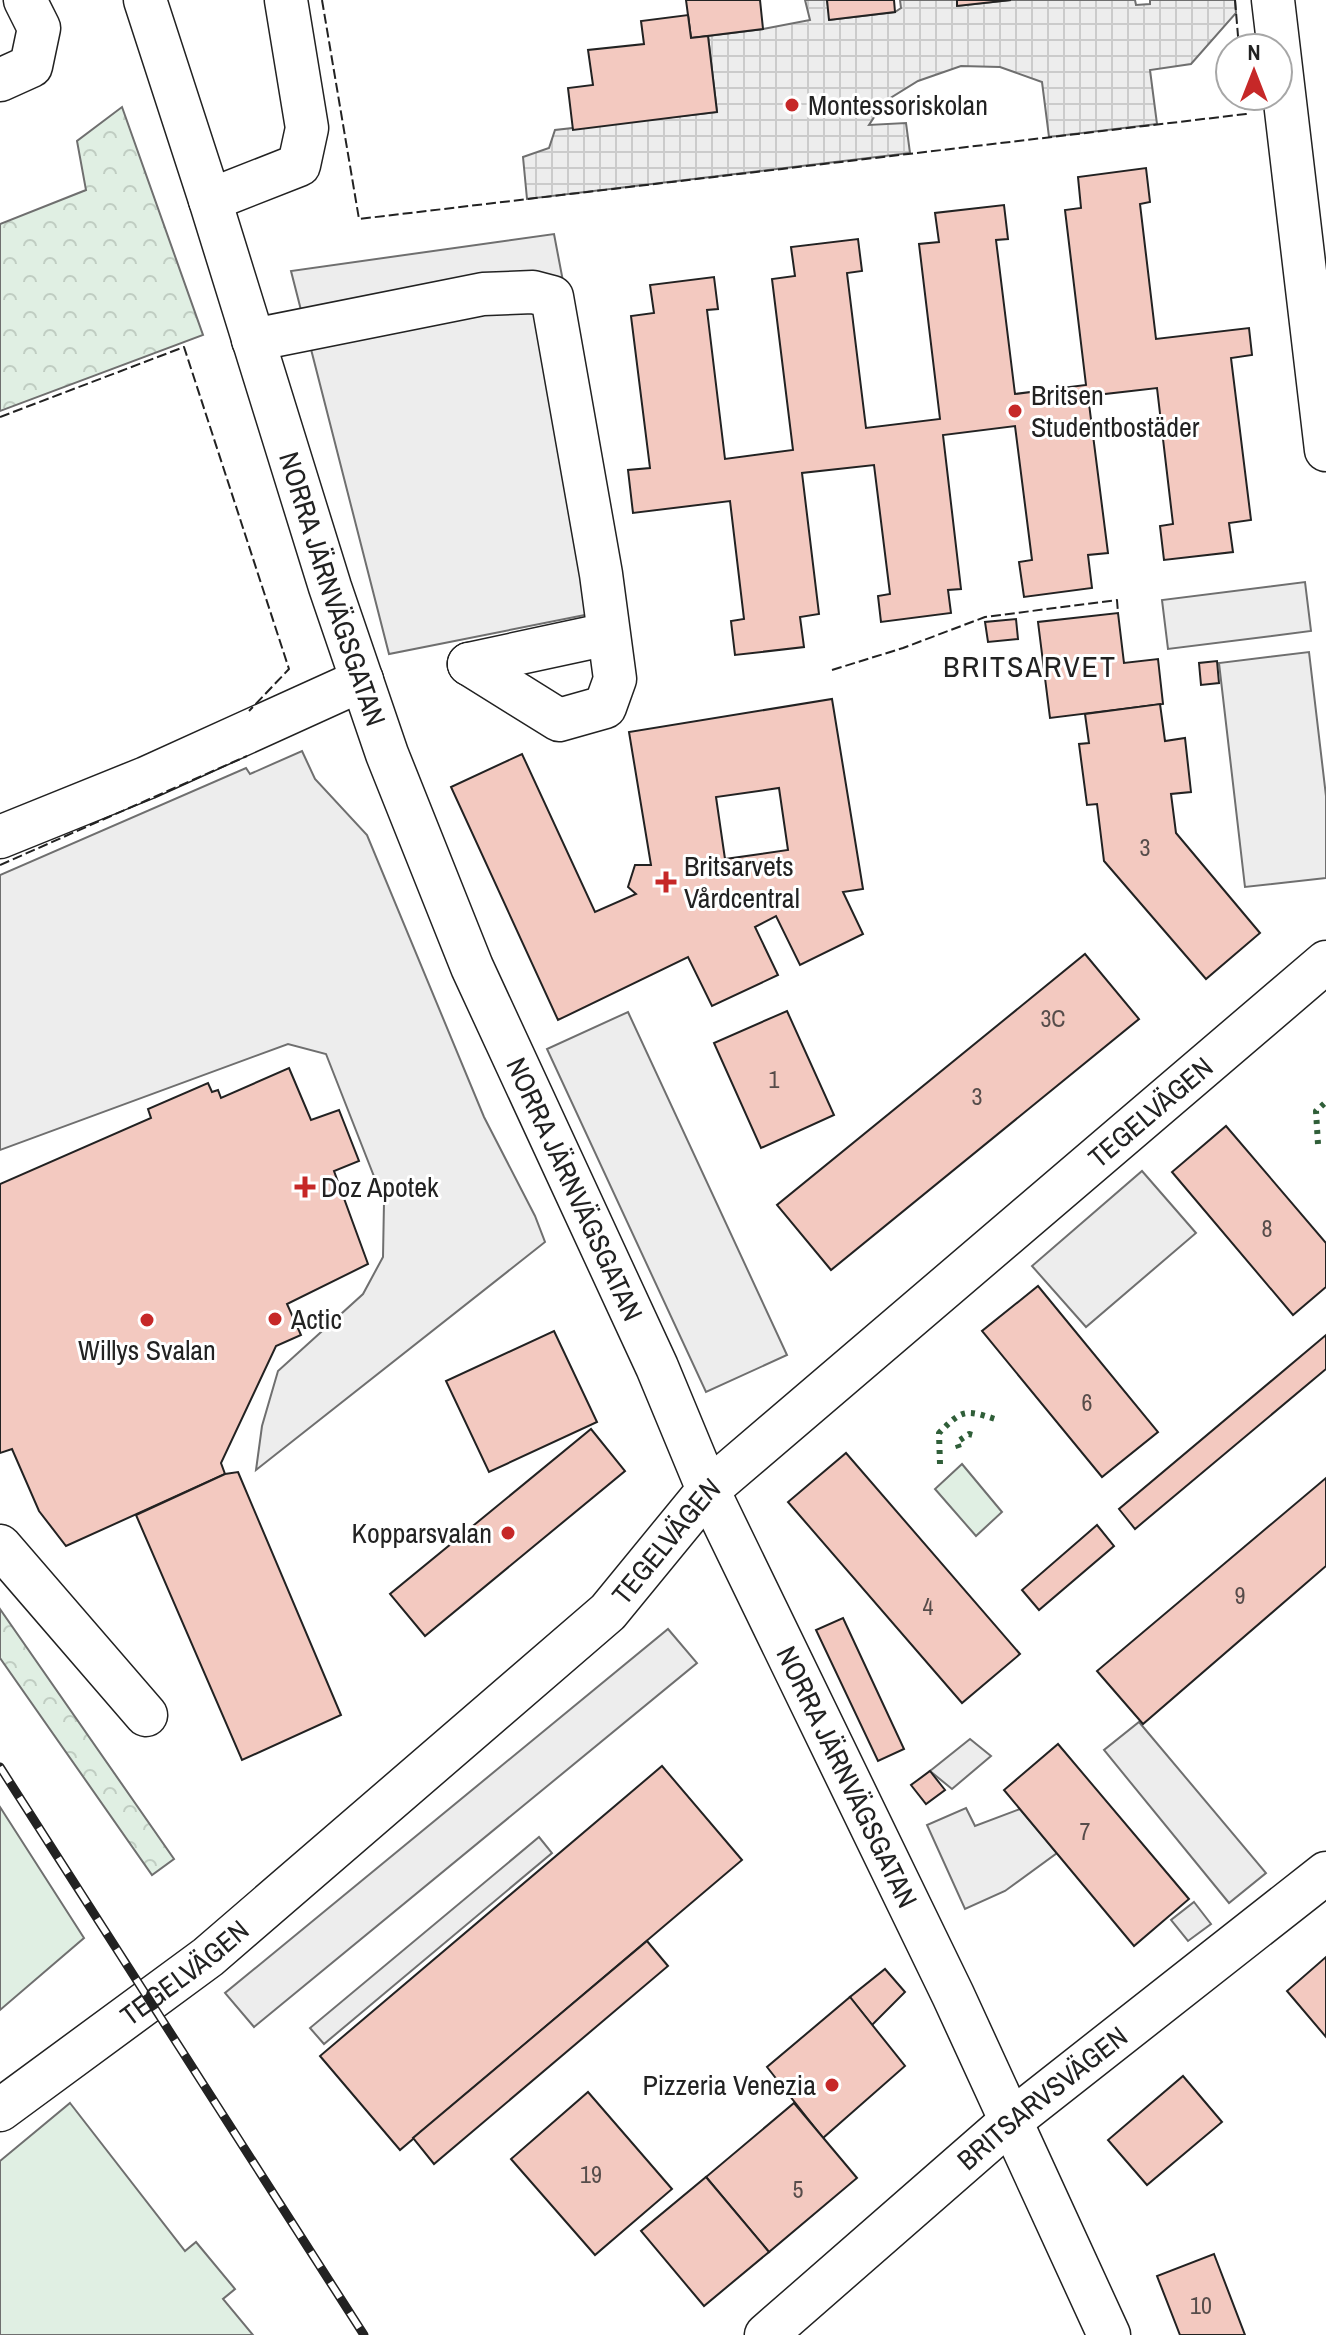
<svg xmlns="http://www.w3.org/2000/svg" width="1326" height="2335" font-family="'Archivo Narrow',sans-serif">
<defs>
<pattern id="forest-crowns" width="20" height="18" patternUnits="userSpaceOnUse" patternTransform="scale(2)"><rect width="20" height="18" fill="#e0efe3"/><path d="M2 6a3 3 0 1 1 6 0M12 15a3 3 0 1 1 6 0" fill="none" stroke="#c0cdc2"/></pattern>
<pattern id="plaza-grid" width="8" height="8" patternUnits="userSpaceOnUse" patternTransform="scale(2)"><rect width="8" height="8" fill="#ededed"/><path d="M0 4h8M4 0v8" fill="none" stroke="#cbcbcb"/></pattern>
</defs>
<rect width="100%" height="100%" fill="#fff"/>
<!-- forest -->
<g fill="url(#forest-crowns)" stroke="#6f6f6f" stroke-width="2">
<path d="M122,107L203,335L0,411V224L86,190L77,141Z"/>
<path d="M0,1609L174,1859L152,1875L0,1658Z"/>
</g>
<!-- park -->
<g fill="#e0efe3" stroke="#6f6f6f" stroke-width="2">
<path d="M962,1464L1002,1512L976,1536L935,1489Z"/>
<path d="M0,1807L84,1938L0,2010Z"/>
<path d="M70,2103L185,2251L196,2242L235,2289L223,2299L253,2335H0V2161Z"/>
</g>
<!-- parking -->
<g fill="#ededed" stroke="#6f6f6f" stroke-width="2">
<path d="M554,234L625,607L389,654L291,271Z"/>
<path d="M1305,582L1311,631L1168,649L1162,600Z"/>
<path d="M1309,652L1326,796V878L1245,887L1219,663Z"/>
<path d="M302,751L315,779L367,835L484,1117L535,1216L545,1242L256,1470L262,1426L278,1371L363,1294L383,1257L384,1202L326,1054L288,1044L0,1150V875L246,768L250,774Z"/>
<path d="M628,1012L787,1355L706,1392L547,1049Z"/>
<path d="M1142,1171L1196,1233L1086,1327L1032,1266Z"/>
<path d="M668,1629L697,1663L254,2027L225,1993Z"/>
<path d="M1139,1722L1266,1873L1229,1903L1104,1750Z"/>
<path d="M970,1739L991,1756L952,1789L930,1771Z"/>
<path d="M966,1808L975,1826L1020,1809L1057,1853L1005,1891L965,1909L927,1825Z"/>
<path d="M539,1837L552,1853L324,2044L310,2028Z"/>
<path d="M1194,1902L1211,1924L1188,1941L1171,1920Z"/>
</g>
<!-- plaza -->
<path fill="url(#plaza-grid)" stroke="#6f6f6f" stroke-width="2" d="M805,0H827L830,20L895,12L901,8L900,0H957L958,6L1011,0H1135L1136,5L1150,4V0H1235L1236,13L1191,64L1150,70L1157,124L1049,137L1042,82L1000,67L961,66L918,81L884,102L869,125L906,123L910,153L527,199L523,157L549,148L555,130L717,112L708,36L763,29L810,20Z"/>
<!-- building -->
<g fill="#f3c9c0" stroke="#222" stroke-width="2" fill-rule="evenodd">
<path d="M686,0H760L763,29L691,38Z"/>
<path d="M827,0H894L895,12L829,20Z"/>
<path d="M957,0H1011L957,6Z"/>
<path d="M688,15L691,38L708,36L717,112L573,130L568,88L593,85L588,50L644,44L641,21Z"/>
<path d="M1146,168L1150,202L1140,204L1156,339L1249,328L1252,355L1231,358L1251,520L1229,523L1233,552L1164,560L1160,526L1173,524L1157,388L1088,396L1108,553L1088,555L1092,588L1024,597L1019,562L1032,560L1015,426L943,435L961,589L948,590L951,613L881,622L878,596L890,594L874,465L802,473L819,614L800,617L804,647L735,655L731,621L744,619L730,501L633,513L628,470L650,468L631,316L654,313L650,285L714,277L718,309L707,310L725,459L793,450L772,279L795,276L791,247L858,239L862,271L847,273L866,428L940,419L919,244L939,242L935,213L1004,205L1008,239L996,240L1015,394L1086,385L1065,210L1081,208L1078,177Z"/>
<path d="M1118,613L1124,663L1158,659L1163,704L1050,718L1038,622Z"/>
<path d="M1016,619L1018,639L988,642L985,622Z"/>
<path d="M1217,661L1219,683L1201,685L1199,663Z"/>
<path d="M832,699L863,889L843,892L863,934L800,965L776,916L755,927L778,975L712,1006L688,957L558,1020L451,787L522,754L595,912L636,894L628,887L635,865H651L629,732ZM779,788L788,850L725,859L716,797Z"/>
<path d="M1160,704L1165,741L1185,738L1191,792L1171,794L1176,833L1260,933L1206,979L1104,861L1097,804L1087,805L1079,744L1089,743L1085,714Z"/>
<path d="M1085,954L1139,1019L831,1270L777,1205Z"/>
<path d="M787,1011L834,1115L761,1148L714,1043Z"/>
<path d="M289,1068L311,1120L339,1110L359,1161L334,1171L368,1264L287,1304L301,1335L276,1346L221,1463L225,1474L66,1546L39,1511L12,1449L0,1453V1184L151,1118L148,1109L208,1083L212,1092L218,1090L221,1098Z"/>
<path d="M1226,1126L1326,1243V1287L1293,1315L1172,1172Z"/>
<path d="M1038,1286L1158,1432L1102,1477L982,1331Z"/>
<path d="M554,1331L597,1422L489,1472L446,1381Z"/>
<path d="M1326,1335V1369L1135,1529L1119,1509Z"/>
<path d="M591,1429L625,1471L425,1636L390,1594Z"/>
<path d="M846,1453L1020,1654L962,1703L788,1502Z"/>
<path d="M238,1472L341,1715L242,1760L136,1515L225,1474Z"/>
<path d="M1326,1478V1566L1143,1724L1097,1671Z"/>
<path d="M1097,1525L1114,1546L1039,1610L1022,1590Z"/>
<path d="M843,1618L904,1749L878,1761L816,1630Z"/>
<path d="M1058,1744L1189,1899L1134,1946L1004,1790Z"/>
<path d="M662,1766L742,1860L400,2150L320,2056Z"/>
<path d="M930,1771L945,1790L926,1804L911,1785Z"/>
<path d="M647,1941L668,1966L434,2164L413,2138Z"/>
<path d="M1326,1957V2037L1287,1991Z"/>
<path d="M885,1969L905,1992L872,2025L850,1997Z"/>
<path d="M850,1997L905,2066L823,2138L767,2067Z"/>
<path d="M1183,2076L1222,2122L1147,2185L1108,2140Z"/>
<path d="M588,2092L672,2189L595,2255L511,2159Z"/>
<path d="M794,2103L857,2178L769,2252L706,2177Z"/>
<path d="M706,2177L769,2252L704,2306L641,2231Z"/>
<path d="M1214,2254L1245,2335H1180L1157,2276Z"/>
</g>
<g fill="none" stroke-linecap="round" stroke-linejoin="round">
<defs>
<g id="minor">
<path id="s1" d="M145,0L210,200L330,587L387,754L472,967L657,1367L708,1490L953,1995L1109,2335"/>
<path d="M1273,0L1326,450"/>
<path d="M0,80L31,66L39,28L25,0"/>
<path d="M210,200L299,165L307,128L286,0"/>
<path d="M253,340L483,294L533,292L552,297L601,574L615,679L605,707L559,720L469,664"/>
<path d="M469,664L608,634"/>
<path d="M0,837L146,778L362,680"/>
<path d="M0,1546L146,1715"/>
<path id="s2" d="M0,2110L208,1957L608,1612L708,1490L1326,962"/>
<path id="s3" d="M766,2335L1012,2120L1326,1873"/>
</g>
</defs>
<!-- minor casing -->
<use href="#minor" stroke="#222" stroke-width="45"/>
<!-- minor -->
<use href="#minor" stroke="#fff" stroke-width="42"/>
<defs>
<path id="rail" d="M0,1767L364,2335"/>
</defs>
<!-- rail casing -->
<use href="#rail" stroke="#222" stroke-width="9"/>
<!-- rail -->
<use href="#rail" stroke="#fff" stroke-width="6" stroke-dasharray="18" stroke-linecap="butt"/>
<!-- hedge -->
<g stroke="#2f5e38" stroke-width="6" stroke-dasharray="4 6" stroke-linecap="butt">
<path d="M1318,1144L1316,1111L1326,1102"/>
<path d="M959,1448L957,1442L969,1434L977,1436"/>
<path d="M940,1464L939,1433C962,1410 964,1409 995,1419"/>
</g>
<!-- fence -->
<g stroke="#222" stroke-width="2" stroke-dasharray="10 4" stroke-linecap="butt">
<path d="M322,0L359,219L1246,114L1244,96"/>
<path d="M1235,0L1239,48"/>
<path d="M0,417L184,347L289,669L249,711"/>
<path d="M832,670L903,648L985,617L1117,600L1118,613"/>
<path d="M0,865L247,756"/>
</g>
</g>
<!-- markers -->
<g fill="#c62828" stroke="#fff" stroke-width="3">
<circle cx="792" cy="105" r="8"/>
<circle cx="1015" cy="411" r="8"/>
<path d="M662 870h8v8h8v8h-8v8h-8v-8h-8v-8h8z"/>
<path d="M301 1175h8v8h8v8h-8v8h-8v-8h-8v-8h8z"/>
<circle cx="275" cy="1319" r="8"/>
<circle cx="147" cy="1320" r="8"/>
<circle cx="508" cy="1533" r="8"/>
<circle cx="832" cy="2085" r="8"/>
</g>
<g text-anchor="middle" dominant-baseline="central" stroke-width="6" stroke-linejoin="round" paint-order="stroke">
<!-- number labels -->
<g font-size="24" fill="#564c4a">
<text x="1145" y="847">3</text>
<text x="1053" y="1018">3C</text>
<text x="774" y="1079">1</text>
<text x="977" y="1096">3</text>
<text x="1267" y="1228">8</text>
<text x="1087" y="1402">6</text>
<text x="1240" y="1595">9</text>
<text x="928" y="1606">4</text>
<text x="1085" y="1831">7</text>
<text x="591" y="2174">19</text>
<text x="798" y="2189">5</text>
<text x="1201" y="2305">10</text>
</g>
<!-- poi labels -->
<g font-size="28" fill="#222" stroke="#fff" text-anchor="start">
<text x="808" y="105">Montessoriskolan</text>
<text x="1031" y="395">Britsen<tspan x="1031" dy="32">Studentbostäder</tspan></text>
<text x="684" y="866">Britsarvets<tspan x="684" dy="32">Vårdcentral</tspan></text>
<text x="321" y="1187">Doz Apotek</text>
<text x="291" y="1319">Actic</text>
<text x="147" y="1350" text-anchor="middle">Willys Svalan</text>
<text x="492" y="1533" text-anchor="end">Kopparsvalan</text>
<text x="816" y="2085" text-anchor="end">Pizzeria Venezia</text>
</g>
<!-- street labels -->
<g font-size="28" fill="#222" stroke="#fff">
<text stroke="none"><textPath href="#s1" startOffset="618">NORRA JÄRNVÄGSGATAN</textPath></text>
<text stroke="none"><textPath href="#s2" startOffset="1526">TEGELVÄGEN</textPath></text>
<text stroke="none"><textPath href="#s1" startOffset="1266">NORRA JÄRNVÄGSGATAN</textPath></text>
<text stroke="none"><textPath href="#s2" startOffset="878">TEGELVÄGEN</textPath></text>
<text stroke="none"><textPath href="#s1" startOffset="1914">NORRA JÄRNVÄGSGATAN</textPath></text>
<text stroke="none"><textPath href="#s2" startOffset="230">TEGELVÄGEN</textPath></text>
<text stroke="none"><textPath href="#s3" startOffset="364">BRITSARVSVÄGEN</textPath></text>
</g>
<!-- neighbourhood labels -->
<g font-size="30" letter-spacing="2" fill="#222" stroke="#fff">
<text x="1030" y="666">BRITSARVET</text>
</g>
</g>
<!-- north arrow -->
<g transform="translate(1254 72)"><circle r="38" fill="#ffffff" stroke="#a7a7a7" stroke-width="2"/>
<path d="M0-6L14 30L0 20L-14 30Z" fill="#c62828"/>
<text y="-12" font-size="22" font-weight="bold" text-anchor="middle" fill="#222222">N</text>
</g>
</svg>
